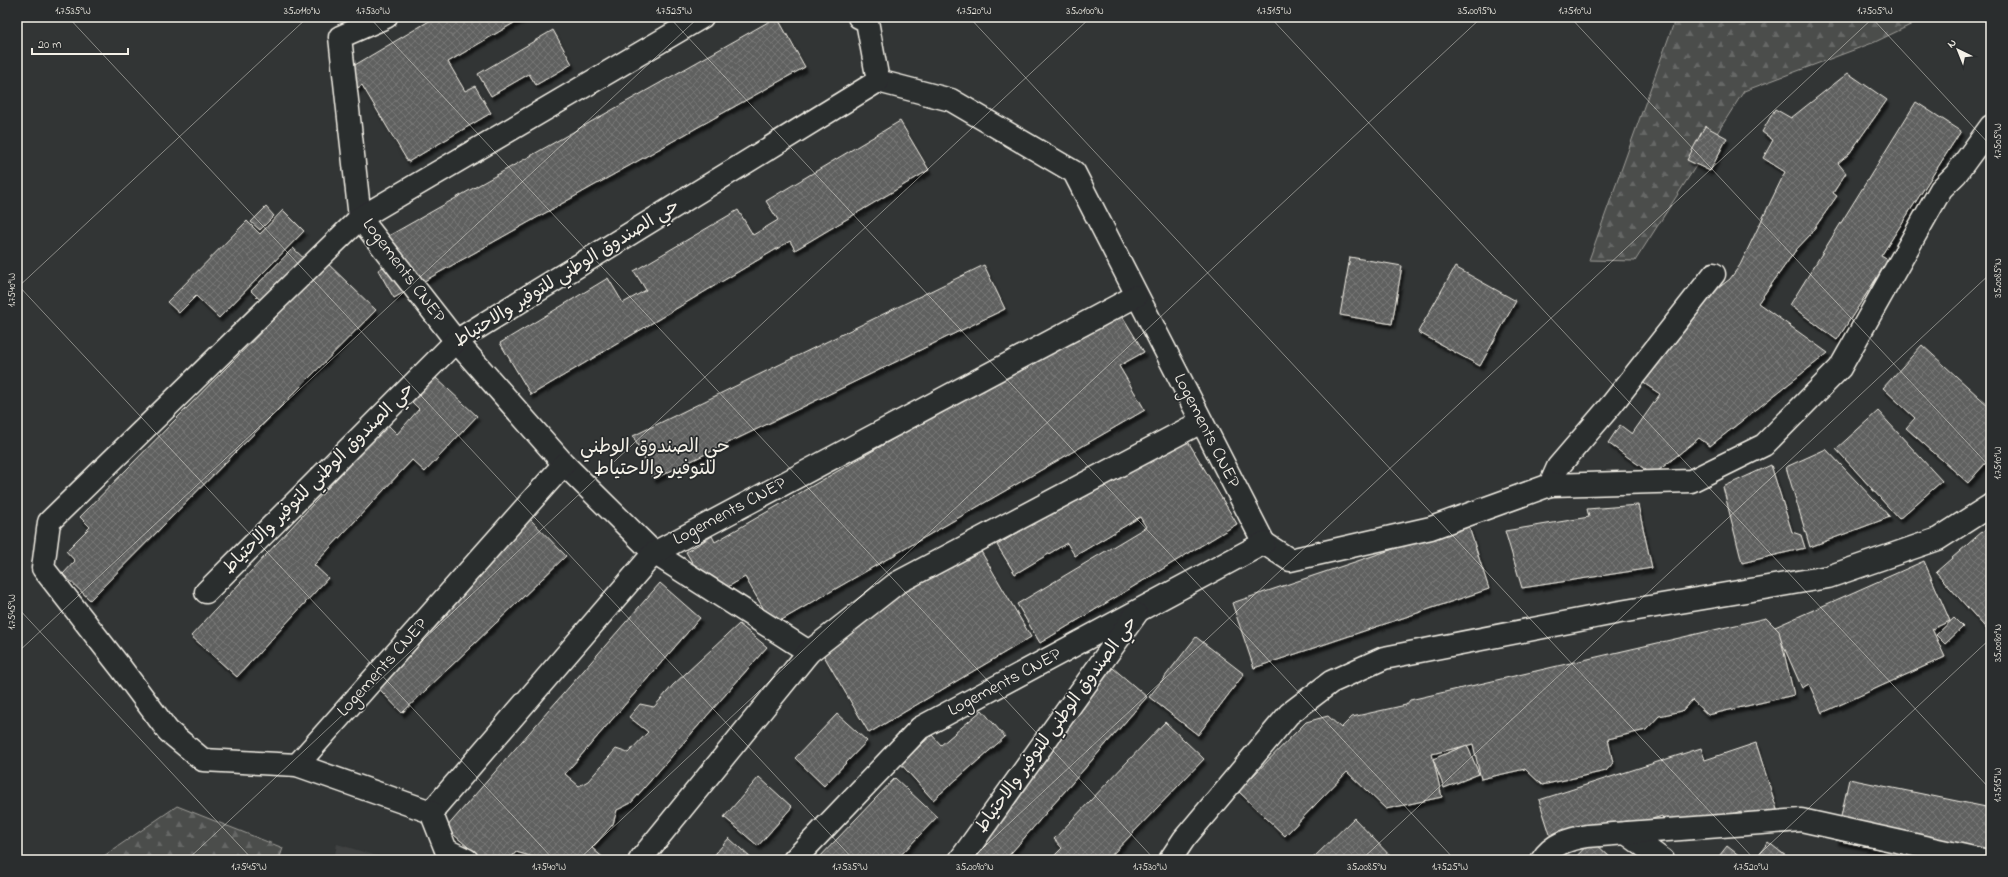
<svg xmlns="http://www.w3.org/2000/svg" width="2008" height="877" font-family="'Indie Flower','Playpen Sans Arabic',sans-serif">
<defs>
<pattern id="forest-firs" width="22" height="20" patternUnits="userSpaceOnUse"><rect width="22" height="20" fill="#4b4d4c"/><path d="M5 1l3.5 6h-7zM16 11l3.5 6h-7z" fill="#666766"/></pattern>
<pattern id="building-cross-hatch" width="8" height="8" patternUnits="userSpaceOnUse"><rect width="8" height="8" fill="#5f605f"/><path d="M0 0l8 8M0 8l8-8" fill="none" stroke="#777776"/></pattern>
<filter id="shadow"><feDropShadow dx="2.5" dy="4.5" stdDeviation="1" flood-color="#0009"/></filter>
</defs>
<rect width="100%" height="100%" fill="#323535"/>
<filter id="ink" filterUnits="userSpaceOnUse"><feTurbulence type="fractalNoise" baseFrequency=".025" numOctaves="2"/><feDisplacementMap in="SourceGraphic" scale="8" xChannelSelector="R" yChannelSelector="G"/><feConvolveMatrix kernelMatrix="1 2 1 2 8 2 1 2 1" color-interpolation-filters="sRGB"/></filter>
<g filter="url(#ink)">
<!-- built -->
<path fill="#404242" d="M337,844L390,860H334Z"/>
<!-- forest -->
<g fill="url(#forest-firs)" stroke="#a09f9a">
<path d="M1676,17H1927L1875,42L1744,91L1635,261L1589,260Z"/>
<path d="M177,806L283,848L279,860H98Z"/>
</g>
<!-- building -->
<g fill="url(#building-cross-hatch)" stroke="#f4f1e8" filter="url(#shadow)">
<path d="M436,17H524L448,62L465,91L475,86L491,113L408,162L362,85L349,94L338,75Z"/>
<path d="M777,17L805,67L394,298L378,270L388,264L376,243Z"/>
<path d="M553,30L572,64L536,85L529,74L491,96L478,74Z"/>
<path d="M1848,73L1887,100L1849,154L1838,163L1846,173L1833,193L1837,196L1809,236L1796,250L1758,303L1828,353L1710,446L1699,438L1653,475L1608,443L1620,425L1632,434L1660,394L1642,382L1696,305L1730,279L1740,265L1785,172L1763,158L1773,140L1762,132L1775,109L1791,118Z"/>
<path d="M1916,102L1961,131L1881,256L1888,260L1837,340L1790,305Z"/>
<path d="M900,121L929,170L795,250L790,241L531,395L500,343L608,278L623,303L646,290L634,271L738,210L753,235L778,220L766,201Z"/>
<path d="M1705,126L1727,138L1710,171L1687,160Z"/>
<path d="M266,207L274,216L260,230L251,222Z"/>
<path d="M283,210L304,231L219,318L196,296L179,313L167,302L247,221L260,234Z"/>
<path d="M293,248L316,270L325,261L376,310L90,600L63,574L75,561L66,551L90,527L80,517L277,316L251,291Z"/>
<path d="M1350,257L1402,266L1392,324L1340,315Z"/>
<path d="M984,265L1005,309L654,479L633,436Z"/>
<path d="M1455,267L1516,301L1480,366L1418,332Z"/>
<path d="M1118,309L1144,352L1119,366L1145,410L773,625L745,577L712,596L686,552L712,536L715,542Z"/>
<path d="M1922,345L1991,408V457L1968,483L1906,428L1915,418L1883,388Z"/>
<path d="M435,377L477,416L425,472L412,460L314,565L328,578L237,677L191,636L387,424L397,434L419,409L412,402Z"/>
<path d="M1878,411L1942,481L1899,519L1836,449Z"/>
<path d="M1183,433L1237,524L1040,643L1017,604L1146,527L1140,517L1075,556L1067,543L1015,574L997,545Z"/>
<path d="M1826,449L1890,517L1810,547L1786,467Z"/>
<path d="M1771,465L1792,532L1801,535L1805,548L1742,563L1723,487Z"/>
<path d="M1638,505L1652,568L1522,588L1505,531L1589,517L1587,509Z"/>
<path d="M529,518L566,556L402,713L366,675Z"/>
<path d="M1468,524L1489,589L1254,668L1232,603Z"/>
<path d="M1991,524V634L1936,572Z"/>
<path d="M979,548L1031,637L869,733L817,644Z"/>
<path d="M1924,561L1950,621L1932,629L1945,657L1822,713L1809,684L1802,688L1775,627Z"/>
<path d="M660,583L700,618L565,774L579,786L588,781L616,749L628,753L648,732L629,717L640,704L654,707L673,685L739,624L767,647L631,803L617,810L613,824L592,848L606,860H544L516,852L509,860H483L446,828Z"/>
<path d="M1766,618L1779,631L1794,695L1708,715L1692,700L1682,711L1659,716L1646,730L1608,739L1613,763L1606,771L1542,785L1525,769L1481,779L1473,744L1432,754L1442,797L1386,809L1347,772L1285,836L1238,791L1306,722L1328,716L1341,728L1352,717L1406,705L1410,700Z"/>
<path d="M1954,618L1963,627L1945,644L1936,635Z"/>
<path d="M1196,637L1244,674L1198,735L1149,697Z"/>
<path d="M1113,668L1147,697L1005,860H946Z"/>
<path d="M982,710L1005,737L933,800L900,763L932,735L941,745Z"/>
<path d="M837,714L867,741L824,786L795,758Z"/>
<path d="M1165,722L1204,759L1107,860H1050L1062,848L1054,839Z"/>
<path d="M1756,743L1780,819L1747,830L1741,811L1668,835L1662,816L1555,850L1539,800L1701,748L1705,760Z"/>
<path d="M1467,745L1479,774L1444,788L1433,759Z"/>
<path d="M759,777L792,807L758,846L724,817Z"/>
<path d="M895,778L937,817L898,858L894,854L888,860H817Z"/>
<path d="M1849,779L1991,808V860H1932L1836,840Z"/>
<path d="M1354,818L1394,860H1311Z"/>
<path d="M729,838L753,860H710Z"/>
<path d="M1592,840L1613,860H1573Z"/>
<path d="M1768,842L1791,860H1755Z"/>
<path d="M1727,846L1745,860H1716Z"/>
</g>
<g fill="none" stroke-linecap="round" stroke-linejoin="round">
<defs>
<g id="minor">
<path d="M386,17L340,37L360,218L456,341L564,464L654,553L809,652"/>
<path d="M878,81L951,100L1074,172L1264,543"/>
<path d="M1550,485L1558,467L1612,404L1714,274"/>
<path d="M1264,543L1290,560L1431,528L1550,485L1691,481L1764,445L1840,368L1941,189L1956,174L1991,126"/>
<path d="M206,592L456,341L878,81L867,21L859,17"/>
<path d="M297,765L564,464"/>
<path d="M431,812L654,553L1136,296"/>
<path d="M1626,833L1663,860"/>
<path d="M467,860L446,850L431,812L297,765L203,760L168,731L121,668L43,568L49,522L360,218L702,17"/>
<path d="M640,860L809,652L897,583L1201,422"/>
<path d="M794,860L920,728L1264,543"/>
<path d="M960,860L1136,614"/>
<path d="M1542,860C1552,844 1569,839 1587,836L1801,820L1983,860"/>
</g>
<path id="major" d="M1170,860L1184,839L1289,714L1331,682L1384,658L1620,612L1828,577L1938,539L1991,505"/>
</defs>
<!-- minor casing -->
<use href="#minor" stroke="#f4f1e8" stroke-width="25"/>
<!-- major casing -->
<use href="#major" stroke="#f4f1e8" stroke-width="25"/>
<!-- minor -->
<use href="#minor" stroke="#2a2d2e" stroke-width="22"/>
<!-- major -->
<use href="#major" stroke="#2a2d2e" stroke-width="22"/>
</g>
</g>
<!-- ticks -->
<path fill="none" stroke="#f4f1e8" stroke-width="1" stroke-opacity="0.45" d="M68,17L854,860M369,17L1155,860M669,17L1455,860M969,17L1755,860M1270,17L1991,790M1570,17L1991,468M1871,17L1991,146M17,284L554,860M17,288L308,17M17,607L253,860M17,653L699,17M187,860L1091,17M578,860L1482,17M970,860L1874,17M1361,860L1991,273M1753,860L1991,638"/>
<g text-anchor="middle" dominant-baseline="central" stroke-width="3.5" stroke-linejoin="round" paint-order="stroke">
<!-- street labels -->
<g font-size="18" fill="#f4f1e8" stroke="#2a2d2e">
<text transform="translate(403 271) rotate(53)">Logements CNEP</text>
<text transform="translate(567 274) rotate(-32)">حي الصندوق الوطني للتوفير والاحتياط</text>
<text transform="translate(1206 431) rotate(63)">Logements CNEP</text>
<text transform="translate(319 479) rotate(-45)">حي الصندوق الوطني للتوفير والاحتياط</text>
<text transform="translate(730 512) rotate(-28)">Logements CNEP</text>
<text transform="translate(383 668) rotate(-48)">Logements CNEP</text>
<text transform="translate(1005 683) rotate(-28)">Logements CNEP</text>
<text transform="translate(1057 725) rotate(-54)">حي الصندوق الوطني للتوفير والاحتياط</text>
</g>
<!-- neighbourhood labels -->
<g font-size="19" fill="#f4f1e8" stroke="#2a2d2e">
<text x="655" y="447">حي الصندوق الوطني<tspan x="655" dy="22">للتوفير والاحتياط</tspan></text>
</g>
</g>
<!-- margin -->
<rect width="2008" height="877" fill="none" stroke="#2a2d2e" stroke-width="44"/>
<!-- north arrow -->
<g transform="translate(1958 50) rotate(317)" stroke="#2a2d2e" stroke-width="3" paint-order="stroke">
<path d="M0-3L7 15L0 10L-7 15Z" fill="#f4f1e8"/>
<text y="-6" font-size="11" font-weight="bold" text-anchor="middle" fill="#f4f1e8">N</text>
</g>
<!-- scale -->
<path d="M32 48v6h96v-6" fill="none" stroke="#f4f1e8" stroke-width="2"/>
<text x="38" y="48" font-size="12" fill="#f4f1e8" stroke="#2a2d2e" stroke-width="3" paint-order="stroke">20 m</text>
<rect x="22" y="22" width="1964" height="833" fill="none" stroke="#f4f1e8" stroke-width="1.5"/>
<g font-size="10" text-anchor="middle" fill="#f4f1e8">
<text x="73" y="14">1.7535°W</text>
<text x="302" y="14">35.0110°N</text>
<text x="373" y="14">1.7530°W</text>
<text x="674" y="14">1.7525°W</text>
<text x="974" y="14">1.7520°W</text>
<text x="1085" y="14">35.0100°N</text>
<text x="1274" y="14">1.7515°W</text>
<text x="1477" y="14">35.0095°N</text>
<text x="1575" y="14">1.7510°W</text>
<text x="1875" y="14">1.7505°W</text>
<text transform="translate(1997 141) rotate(-90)" y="4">1.7505°W</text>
<text transform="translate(1997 278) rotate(-90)" y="4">35.0085°N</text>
<text transform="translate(11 290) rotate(-90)" y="4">1.7540°W</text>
<text transform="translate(1997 463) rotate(-90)" y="4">1.7510°W</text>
<text transform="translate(11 612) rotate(-90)" y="4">1.7545°W</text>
<text transform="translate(1997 643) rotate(-90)" y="4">35.0080°N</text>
<text transform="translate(1997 785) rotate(-90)" y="4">1.7515°W</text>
<text x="249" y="870">1.7545°W</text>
<text x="549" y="870">1.7540°W</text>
<text x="850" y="870">1.7535°W</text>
<text x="975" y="870">35.0090°N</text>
<text x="1150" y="870">1.7530°W</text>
<text x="1367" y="870">35.0085°N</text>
<text x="1450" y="870">1.7525°W</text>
<text x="1751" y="870">1.7520°W</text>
</g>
</svg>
